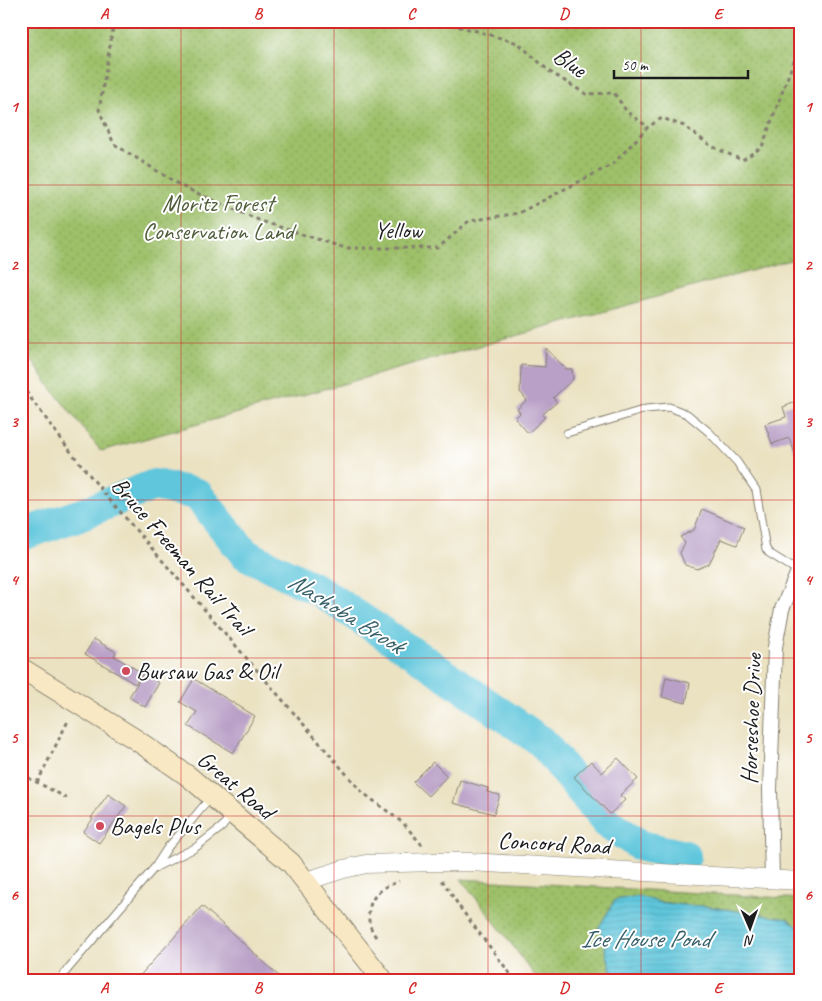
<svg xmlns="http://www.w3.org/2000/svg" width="822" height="1001" font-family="Caveat,sans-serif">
<defs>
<pattern id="park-dots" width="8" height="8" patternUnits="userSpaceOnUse" patternTransform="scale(1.25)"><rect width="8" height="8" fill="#9dc069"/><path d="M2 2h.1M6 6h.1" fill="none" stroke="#87a45a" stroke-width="1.8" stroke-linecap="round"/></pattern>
<pattern id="water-rules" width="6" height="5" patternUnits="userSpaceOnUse" patternTransform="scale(1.25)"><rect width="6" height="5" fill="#5fc6dc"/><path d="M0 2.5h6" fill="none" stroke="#52aabc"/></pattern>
</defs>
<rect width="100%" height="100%" fill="#fff"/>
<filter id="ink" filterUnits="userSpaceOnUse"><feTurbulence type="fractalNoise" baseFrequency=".02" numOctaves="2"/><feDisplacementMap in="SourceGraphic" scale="10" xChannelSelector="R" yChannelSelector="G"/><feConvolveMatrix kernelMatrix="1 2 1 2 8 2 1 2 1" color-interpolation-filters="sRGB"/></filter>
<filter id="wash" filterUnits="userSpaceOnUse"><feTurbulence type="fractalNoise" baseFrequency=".0096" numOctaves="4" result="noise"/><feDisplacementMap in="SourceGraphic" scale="20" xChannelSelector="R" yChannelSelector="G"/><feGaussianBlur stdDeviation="1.12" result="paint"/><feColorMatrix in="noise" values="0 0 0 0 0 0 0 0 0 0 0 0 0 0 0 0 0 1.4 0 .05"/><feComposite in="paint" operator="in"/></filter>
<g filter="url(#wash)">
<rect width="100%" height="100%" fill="#ebe2c2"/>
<!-- park -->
<g fill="url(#park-dots)" stroke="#5c6e42">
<path d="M21,21H801V257L101,451L51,388L21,345Z"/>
<path d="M461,879L801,899V929L788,919L705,906L683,905L659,902L638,896L615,900L599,927L614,980H538L507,938Z"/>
</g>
<!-- water -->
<path fill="url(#water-rules)" stroke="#3e717c" d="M638,896L659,902L683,905L705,906L788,919L801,929V980H614L599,927L615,900Z"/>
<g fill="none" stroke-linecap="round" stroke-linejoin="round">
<!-- river -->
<path stroke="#5fc6dc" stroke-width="32" d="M21,535L79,515L154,485L197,494L245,554L318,590L428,663L542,742L607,823L641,846L685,856"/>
</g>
<g id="blocks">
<!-- building -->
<g fill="#b9a0c7">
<path d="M546,348L566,369H572L573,379L553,398L557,402L542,415L545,417L528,433L515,418L520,413L517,409L527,400L520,392L521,365L545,367Z"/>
<path d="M801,400V465H800L789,438L772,444L765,424L786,417L783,407Z"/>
<path d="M702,509L744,527L737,545L721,539L709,564L697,569L685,565L680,553L685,543L680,537L694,530Z"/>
<path d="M94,639L116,652L114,656L142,673L135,684L85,654Z"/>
<path d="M143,674L159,683L145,707L129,697Z"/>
<path d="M666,677L690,683L686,703L662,697Z"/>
<path d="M194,679L255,716L233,753L188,726L197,712L180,702Z"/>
<path d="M618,758L638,779L620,795L625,800L610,814L574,777L591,761L602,773Z"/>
<path d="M433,762L447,776L428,796L413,782Z"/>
<path d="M460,780L488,788L487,792L500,795L494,814L453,803Z"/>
<path d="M108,794L126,806L99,843L83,832L93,819L91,818Z"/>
<path d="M202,906L254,953L283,980H136Z"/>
</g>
</g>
</g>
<g filter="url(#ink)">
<use href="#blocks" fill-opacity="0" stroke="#847f6f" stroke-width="1"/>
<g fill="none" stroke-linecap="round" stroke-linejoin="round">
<defs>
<g id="service">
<path d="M567,433L646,409L669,407L687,414L709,432L737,462L756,490L766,549L769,553L798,571"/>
<path d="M156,867L195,848L222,827L232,814"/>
<path d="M61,980L67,970L155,867L168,847L186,827L210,798"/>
</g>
<path id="minor" d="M772,880L770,789L775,647L782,609L801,565"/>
<path id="tertiary" d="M306,881L344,869L366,864L434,862H470L801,881"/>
<path id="secondary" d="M21,668L135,739L188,776L291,863L383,980"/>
</defs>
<!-- service casing -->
<use href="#service" stroke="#847f6f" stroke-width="9"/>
<!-- minor casing -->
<use href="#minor" stroke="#847f6f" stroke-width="16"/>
<!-- tertiary casing -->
<use href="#tertiary" stroke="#847f6f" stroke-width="19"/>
<!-- secondary casing -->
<use href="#secondary" stroke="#847f6f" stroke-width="22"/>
<!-- path -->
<g stroke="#847f6f" stroke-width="3" stroke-dasharray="4 4" stroke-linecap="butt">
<path d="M114,21L99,110L114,144L183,187L261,221L345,248H438L469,221L519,213L613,164L648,127L662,118L684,126L711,146L742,160L762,147L793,63L801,51"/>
<path d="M435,21L477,31L518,43L550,72L586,94L614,93L627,112L648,127"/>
<path d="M21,385L67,447L104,493L362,792L403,823L423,846"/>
<path d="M21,774L67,798"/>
<path d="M37,783L69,719"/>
<path d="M442,880L461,909L515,980"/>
<path d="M376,937C365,922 366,902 381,890C385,886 393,884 399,881"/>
</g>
<!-- service -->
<use href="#service" stroke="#fff" stroke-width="7"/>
<!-- minor -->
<use href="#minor" stroke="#fff" stroke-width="14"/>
<!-- tertiary -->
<use href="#tertiary" stroke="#fff" stroke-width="18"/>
<!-- secondary -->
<use href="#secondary" stroke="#f8e8c3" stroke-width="20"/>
</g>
</g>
<!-- grid -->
<path fill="none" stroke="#d62828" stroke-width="1" stroke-opacity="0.55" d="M181,21V980M334,21V980M488,21V980M641,21V980M21,185H801M21,343H801M21,500H801M21,658H801M21,816H801"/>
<!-- markers -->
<g fill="#d1495b" stroke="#fff" stroke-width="2">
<circle cx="126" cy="671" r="5"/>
<circle cx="100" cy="826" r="5"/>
</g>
<g text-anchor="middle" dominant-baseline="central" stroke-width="4" stroke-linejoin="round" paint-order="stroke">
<!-- street labels -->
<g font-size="24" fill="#1c1c1c" stroke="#fff">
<text transform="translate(570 62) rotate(35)">Blue</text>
<text x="398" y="230">Yellow</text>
<text transform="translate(182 556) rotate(49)">Bruce Freeman Rail Trail</text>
<text transform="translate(751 719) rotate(-88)">Horseshoe Drive</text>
<text transform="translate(236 785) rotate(40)">Great Road</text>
<text transform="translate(554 843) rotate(3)">Concord Road</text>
</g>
<!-- park labels -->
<g font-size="24" fill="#505e3b" stroke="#fff">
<text x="218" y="203">Moritz Forest<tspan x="218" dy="28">Conservation Land</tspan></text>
</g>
<!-- poi labels -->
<g font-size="24" fill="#1c1c1c" stroke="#fff" text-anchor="start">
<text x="136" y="671">Bursaw Gas &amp; Oil</text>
<text x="110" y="826">Bagels Plus</text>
</g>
<!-- water labels -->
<g font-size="25" font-style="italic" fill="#376069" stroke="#fff">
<text transform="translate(346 613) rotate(32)">Nashoba Brook</text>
<text x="645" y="939">Ice House Pond</text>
</g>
</g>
<!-- margin -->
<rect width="822" height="1001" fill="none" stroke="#fff" stroke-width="55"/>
<!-- north arrow -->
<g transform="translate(750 928) rotate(178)" stroke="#ffffff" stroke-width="4" paint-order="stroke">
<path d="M0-4L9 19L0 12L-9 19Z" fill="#1c1c1c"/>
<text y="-8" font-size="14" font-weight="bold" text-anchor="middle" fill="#1c1c1c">N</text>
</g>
<!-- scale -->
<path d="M614 70v8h134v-8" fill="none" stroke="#1c1c1c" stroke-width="2.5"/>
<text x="622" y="70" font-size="15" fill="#1c1c1c" stroke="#ffffff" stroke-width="4" paint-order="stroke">50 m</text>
<rect x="28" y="28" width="766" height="946" fill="none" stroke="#d62828" stroke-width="2"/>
<g font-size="16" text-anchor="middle" font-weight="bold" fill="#d62828">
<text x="104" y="19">A</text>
<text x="258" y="19">B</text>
<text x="411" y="19">C</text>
<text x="564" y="19">D</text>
<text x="718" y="19">E</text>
<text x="14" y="112">1</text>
<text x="808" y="112">1</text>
<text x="14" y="270">2</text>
<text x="808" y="270">2</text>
<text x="14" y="427">3</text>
<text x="808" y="427">3</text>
<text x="14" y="585">4</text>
<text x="808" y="585">4</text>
<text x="14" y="743">5</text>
<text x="808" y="743">5</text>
<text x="14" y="900">6</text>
<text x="808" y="900">6</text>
<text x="104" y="993">A</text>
<text x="258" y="993">B</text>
<text x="411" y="993">C</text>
<text x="564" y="993">D</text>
<text x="718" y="993">E</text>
</g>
</svg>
